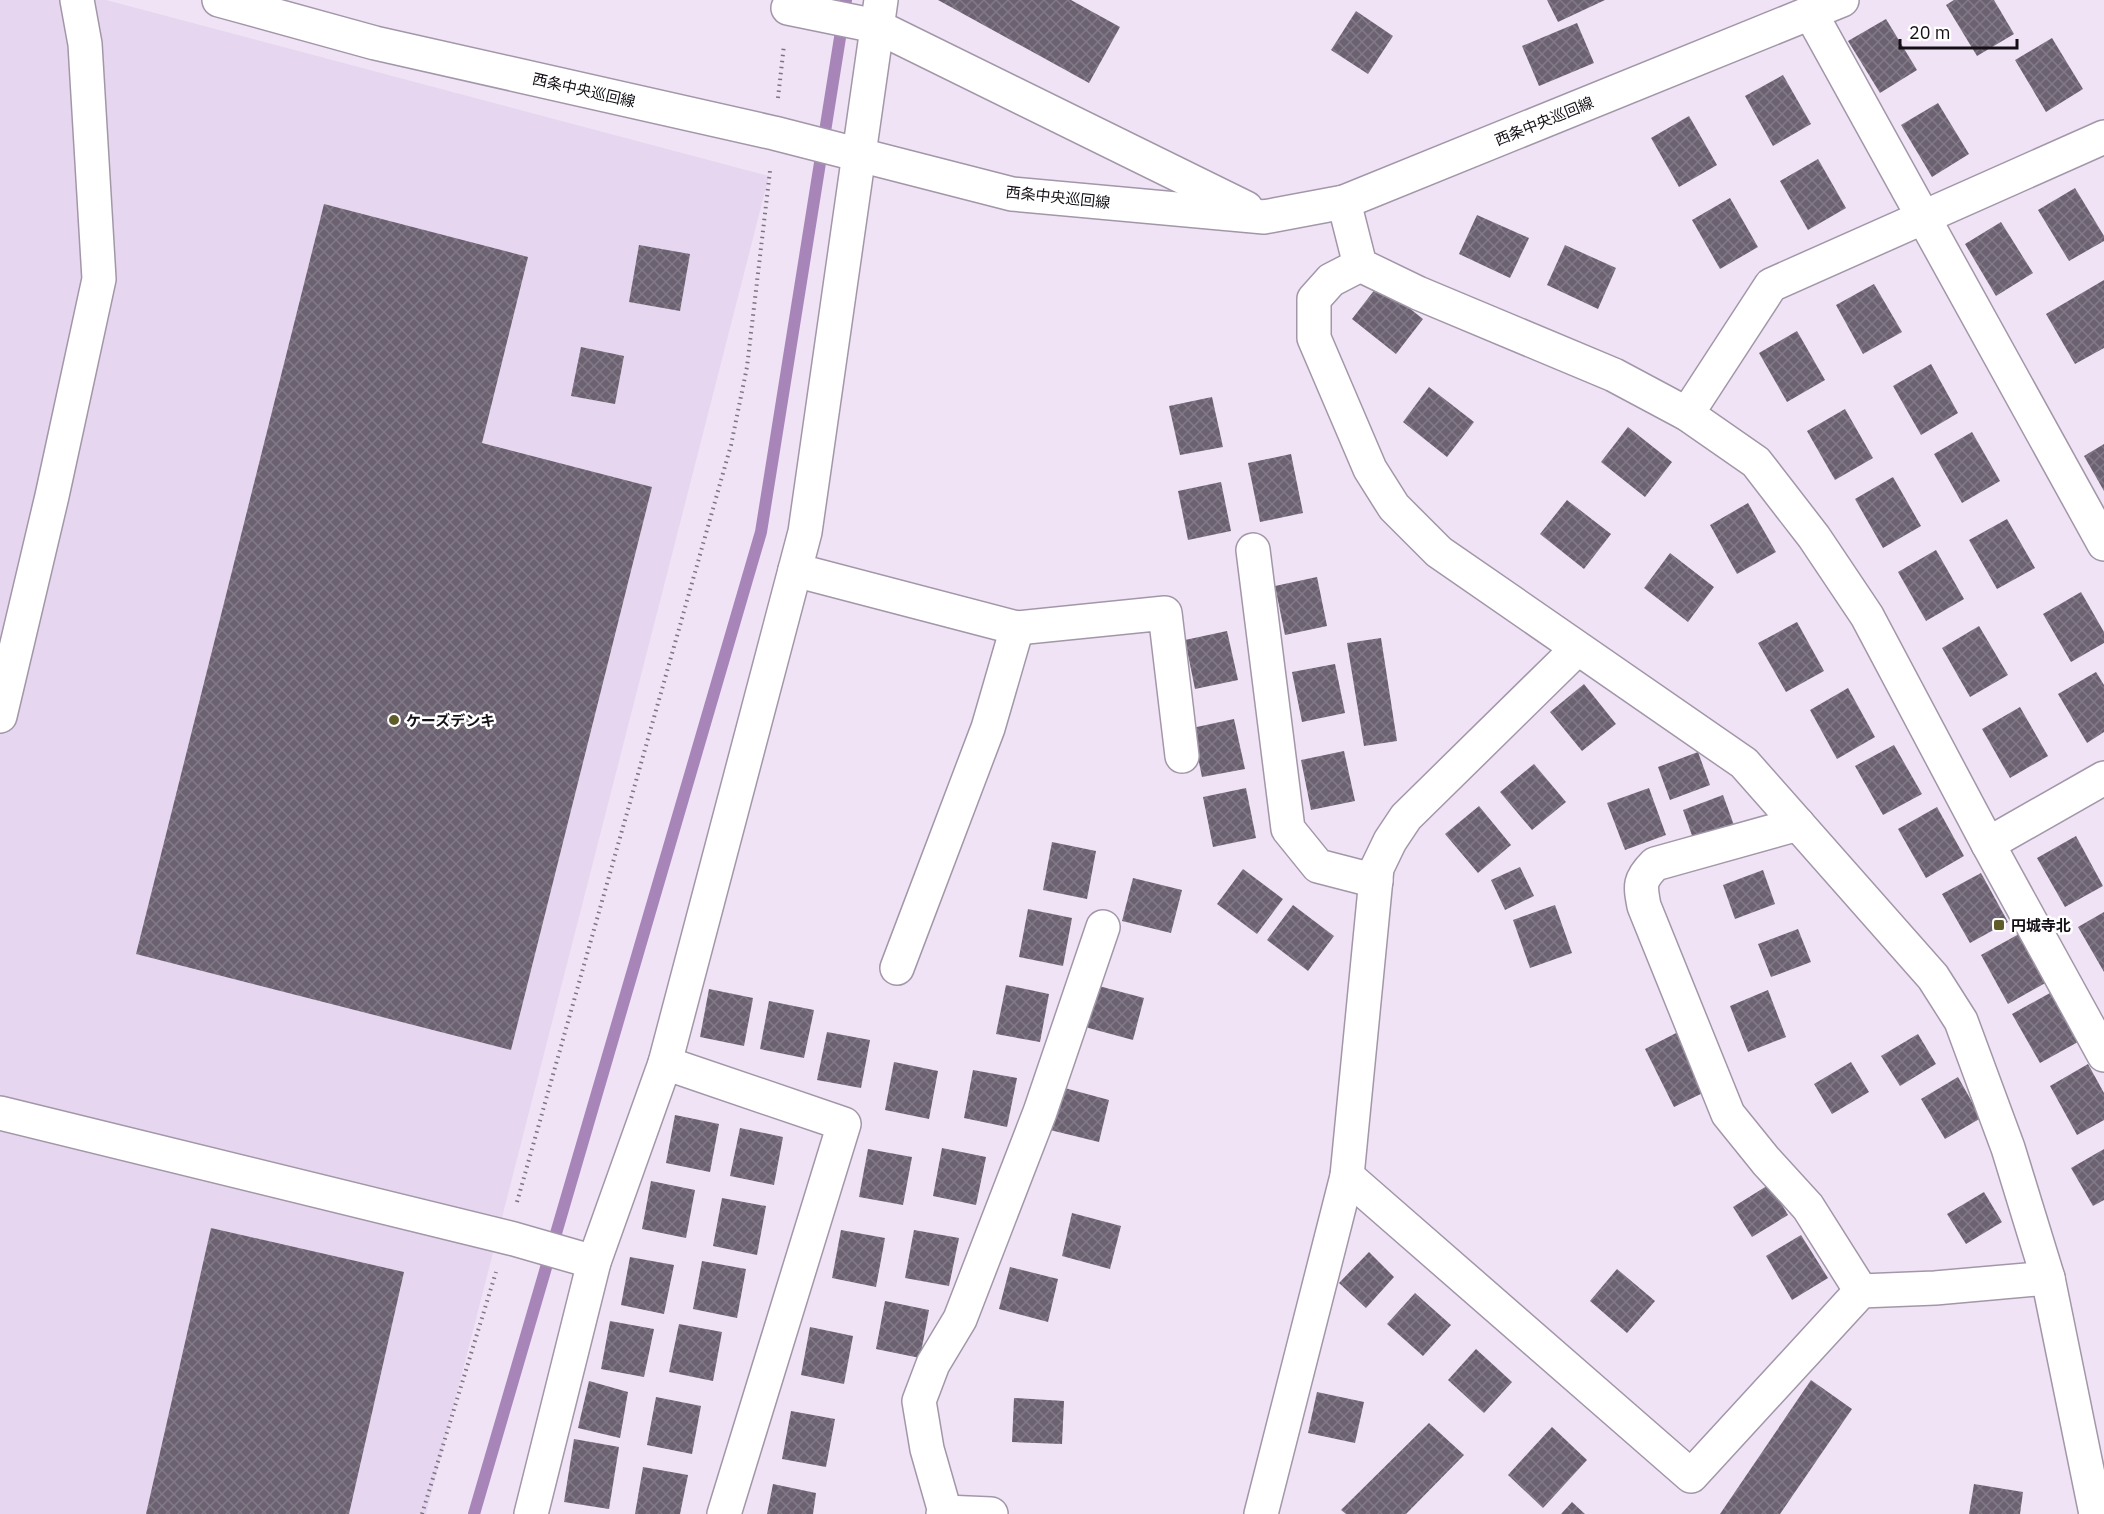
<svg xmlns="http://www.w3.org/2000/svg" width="2104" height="1514" font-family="'IBM Plex Sans','Noto Sans JP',sans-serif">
<defs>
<pattern id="building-cross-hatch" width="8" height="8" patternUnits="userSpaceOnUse" patternTransform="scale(1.5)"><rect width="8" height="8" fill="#6b6171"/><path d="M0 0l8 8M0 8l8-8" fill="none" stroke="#827b87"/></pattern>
</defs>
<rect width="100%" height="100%" fill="#f0e3f6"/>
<!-- built -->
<path fill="#e6d6ef" d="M0,0H106L769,176L426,1514H0Z"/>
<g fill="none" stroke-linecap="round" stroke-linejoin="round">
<!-- stream -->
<path stroke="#a885b8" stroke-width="12" d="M474,1514L761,532L846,0"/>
</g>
<!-- building -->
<g fill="url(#building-cross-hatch)">
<path d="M938,0H1071L1120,27L1089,83Z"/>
<path d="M1547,0H1605L1558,22Z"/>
<path d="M1954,0H1994L2014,34L1977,56L1946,5Z"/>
<path d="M1356,11L1393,36L1368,74L1331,50Z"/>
<path d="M1886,19L1917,70L1880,93L1848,41Z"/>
<path d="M1577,23L1594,63L1539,86L1522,46Z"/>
<path d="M2052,38L2083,89L2046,112L2015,60Z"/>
<path d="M1783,75L1811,124L1773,146L1745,96Z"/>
<path d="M1938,103L1969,154L1932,177L1901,125Z"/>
<path d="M1689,116L1717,165L1679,187L1651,138Z"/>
<path d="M1818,159L1846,208L1808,230L1780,181Z"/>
<path d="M2075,188L2104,236V241L2069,261L2038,210Z"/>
<path d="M1730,198L1758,247L1720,269L1692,220Z"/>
<path d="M324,204L528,257L482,443L652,487L511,1050L136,954Z"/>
<path d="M1477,215L1529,238L1510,278L1459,254Z"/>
<path d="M2001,222L2033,273L1996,296L1965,244Z"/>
<path d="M639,245L690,254L680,311L629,302Z"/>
<path d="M1565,245L1616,268L1598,309L1547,285Z"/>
<path d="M2104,280V348L2075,364L2046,314Z"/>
<path d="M1379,284L1423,319L1396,354L1352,319Z"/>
<path d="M1874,284L1902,332L1863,354L1836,305Z"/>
<path d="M1797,331L1825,380L1787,402L1759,353Z"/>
<path d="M581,347L624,356L615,404L571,396Z"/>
<path d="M1931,364L1958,413L1921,435L1893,386Z"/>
<path d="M1429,387L1474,422L1447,457L1403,422Z"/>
<path d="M1212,397L1223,447L1180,455L1169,406Z"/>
<path d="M1845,409L1873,458L1835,480L1807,431Z"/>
<path d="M1628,427L1672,462L1645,497L1601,462Z"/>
<path d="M1972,432L2000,481L1962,503L1934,454Z"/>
<path d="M2104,444V491L2084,456Z"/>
<path d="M1291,454L1303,513L1260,522L1248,463Z"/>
<path d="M1893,477L1921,526L1883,548L1855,499Z"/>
<path d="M1221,482L1231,531L1188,540L1178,491Z"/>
<path d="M1567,500L1611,534L1584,569L1540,534Z"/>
<path d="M1748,503L1776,552L1737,574L1710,525Z"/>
<path d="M2007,519L2035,568L1997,589L1969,540Z"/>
<path d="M1936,550L1964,599L1926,621L1898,572Z"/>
<path d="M1670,553L1714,587L1688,622L1644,588Z"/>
<path d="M1317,577L1327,626L1285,635L1275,586Z"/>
<path d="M2081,592L2104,632V643L2071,662L2043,614Z"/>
<path d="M1797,622L1824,671L1786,692L1758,643Z"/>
<path d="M1979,626L2008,675L1970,697L1942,648Z"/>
<path d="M1227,631L1238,680L1195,689L1185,640Z"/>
<path d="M1381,638L1397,741L1364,746L1347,643Z"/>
<path d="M1335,664L1345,713L1302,722L1292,672Z"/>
<path d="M2096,672L2104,685V732L2087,743L2058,694Z"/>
<path d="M1584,684L1616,724L1582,751L1550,712Z"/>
<path d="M1848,688L1875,737L1837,759L1810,710Z"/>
<path d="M2020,707L2048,756L2010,778L1982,729Z"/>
<path d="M1234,719L1245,769L1202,777L1192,728Z"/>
<path d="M1894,745L1922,794L1883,815L1855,766Z"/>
<path d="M1344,751L1355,801L1311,810L1301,760Z"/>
<path d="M1698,752L1710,785L1670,800L1658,767Z"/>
<path d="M1534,764L1566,802L1532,830L1500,792Z"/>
<path d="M1246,788L1256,838L1213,847L1203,797Z"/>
<path d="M1649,788L1666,835L1625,850L1607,803Z"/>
<path d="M1723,795L1735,828L1695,844L1683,810Z"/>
<path d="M1479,806L1511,845L1478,873L1445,834Z"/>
<path d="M1937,807L1964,856L1926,878L1898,829Z"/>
<path d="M2076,836L2103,886L2065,907L2037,858Z"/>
<path d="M1052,842L1096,851L1087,899L1043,890Z"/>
<path d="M1520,867L1534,896L1505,910L1491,880Z"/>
<path d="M1243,869L1283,899L1257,934L1217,904Z"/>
<path d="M1763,870L1775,904L1735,919L1723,885Z"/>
<path d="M1981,873L2008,922L1970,943L1942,894Z"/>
<path d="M1133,878L1182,890L1171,933L1122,921Z"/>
<path d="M1293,905L1334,936L1308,971L1267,940Z"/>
<path d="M1555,905L1572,953L1530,968L1513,920Z"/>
<path d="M1028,909L1072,918L1063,966L1019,957Z"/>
<path d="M2104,912V972L2078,927Z"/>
<path d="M1798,929L1811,962L1771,977L1758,944Z"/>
<path d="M2019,934L2047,982L2008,1004L1981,955Z"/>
<path d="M1006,985L1049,994L1040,1042L996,1034Z"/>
<path d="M1095,985L1144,998L1133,1040L1085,1027Z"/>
<path d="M709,989L753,998L744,1046L700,1037Z"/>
<path d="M1768,990L1786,1037L1748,1052L1730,1006Z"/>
<path d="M2050,993L2078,1042L2040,1063L2012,1014Z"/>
<path d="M769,1001L814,1010L804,1058L760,1049Z"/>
<path d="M1682,1030L1711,1089L1674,1107L1645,1049Z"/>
<path d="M827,1032L870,1040L861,1088L817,1080Z"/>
<path d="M1918,1034L1936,1064L1900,1086L1881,1056Z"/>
<path d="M894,1062L938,1071L929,1119L885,1110Z"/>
<path d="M1851,1062L1869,1092L1832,1114L1814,1084Z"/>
<path d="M2088,1064L2104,1093V1120L2077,1135L2050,1086Z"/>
<path d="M973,1070L1017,1078L1007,1127L964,1118Z"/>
<path d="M1958,1077L1981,1118L1945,1139L1921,1099Z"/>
<path d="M1061,1087L1109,1100L1099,1142L1050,1130Z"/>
<path d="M675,1115L719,1124L710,1172L666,1163Z"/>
<path d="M740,1128L783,1137L774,1185L730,1176Z"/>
<path d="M942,1148L986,1157L976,1205L933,1196Z"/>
<path d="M868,1149L912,1157L903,1205L859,1197Z"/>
<path d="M2104,1149V1200L2093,1206L2071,1168Z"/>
<path d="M651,1181L695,1190L686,1238L642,1229Z"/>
<path d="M1770,1184L1788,1215L1752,1237L1733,1207Z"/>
<path d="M1984,1192L2002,1222L1966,1244L1947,1214Z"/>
<path d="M722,1198L766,1206L757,1255L713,1246Z"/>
<path d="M1072,1213L1121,1226L1110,1269L1062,1256Z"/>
<path d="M211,1228L404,1272L349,1514H146Z"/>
<path d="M841,1230L885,1238L876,1287L832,1278Z"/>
<path d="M914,1230L959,1238L949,1286L905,1278Z"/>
<path d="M1801,1235L1828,1278L1792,1300L1766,1256Z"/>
<path d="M1369,1252L1394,1277L1366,1308L1339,1283Z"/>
<path d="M630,1257L674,1265L664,1314L621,1305Z"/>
<path d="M702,1261L746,1269L737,1318L693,1309Z"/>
<path d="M1010,1267L1058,1279L1048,1322L999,1309Z"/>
<path d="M1617,1269L1655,1301L1627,1333L1590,1301Z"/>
<path d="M1415,1293L1451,1325L1423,1356L1387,1324Z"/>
<path d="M885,1301L929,1310L920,1358L876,1349Z"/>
<path d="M610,1321L654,1329L644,1377L601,1369Z"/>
<path d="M679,1324L722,1332L713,1381L669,1372Z"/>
<path d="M810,1327L853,1336L844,1384L801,1375Z"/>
<path d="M1476,1349L1512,1382L1484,1413L1448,1380Z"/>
<path d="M1811,1380L1852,1409L1780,1514H1720Z"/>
<path d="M589,1381L628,1392L620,1438L578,1428Z"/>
<path d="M1317,1392L1364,1402L1355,1443L1308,1433Z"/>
<path d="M656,1397L701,1406L692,1454L647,1445Z"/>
<path d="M1014,1398L1064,1401L1062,1444L1012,1442Z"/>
<path d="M791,1411L835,1419L826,1467L782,1459Z"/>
<path d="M1429,1423L1464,1455L1406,1514H1346L1341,1510Z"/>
<path d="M1552,1427L1587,1460L1543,1508L1508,1475Z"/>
<path d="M574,1439L619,1447L609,1509L564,1502Z"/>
<path d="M643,1467L688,1475L680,1514H635Z"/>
<path d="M773,1484L816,1493L813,1514H767Z"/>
<path d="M1974,1484L2023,1492L2020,1514H1969Z"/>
<path d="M1572,1502L1585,1514H1561Z"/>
</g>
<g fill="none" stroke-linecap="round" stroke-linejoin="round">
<defs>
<g id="minor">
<path d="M219,0L375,43L774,133L1012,194L1264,217L1344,202L1842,0"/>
<path d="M788,8L876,26L1246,208"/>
<path d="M1811,14L2104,544"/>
<path d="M1344,202L1360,265L1418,293L1614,375L1687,414L1756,462L1814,537L1867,616L1988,844L2104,1055"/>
<path d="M1360,265L1331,280L1314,299V338L1370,469L1394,507L1439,552L1744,763L1933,977L1961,1021L2008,1148L2048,1278L2096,1514"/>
<path d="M1687,414L1771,285L2104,137"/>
<path d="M1253,550L1288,829L1318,866L1376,881"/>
<path d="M795,570L1017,628L1165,613L1182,756"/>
<path d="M0,716L52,496L99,279L85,44L77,0"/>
<path d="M1798,824L1655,864C1639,880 1640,885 1644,906L1728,1114L1766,1161L1808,1207L1861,1291"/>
<path d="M1988,844L2104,778"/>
<path d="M897,968L988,728L1017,628"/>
<path d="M665,1063L844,1124L724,1514"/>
<path d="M0,1113L514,1239L594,1262"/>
<path d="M1347,1176L1691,1476L1861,1291L1935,1288L2048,1278"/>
<path d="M945,1512L991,1514"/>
<path d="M531,1514L594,1262L665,1063L805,532L881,0"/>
<path d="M943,1514L945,1512L927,1449L919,1401L933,1364L960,1319L1040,1112L1103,927"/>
<path d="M1261,1514L1347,1176L1377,868L1390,841L1406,817L1577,649"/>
</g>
</defs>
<!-- minor casing -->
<use href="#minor" stroke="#a297a8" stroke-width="36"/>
<!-- path -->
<g stroke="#7c7480" stroke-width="4" stroke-dasharray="1.5 4.5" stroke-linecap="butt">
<path d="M778,98L784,45"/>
<path d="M517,1202L731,445L747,367L770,171"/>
<path d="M422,1514L496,1272"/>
</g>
<!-- minor -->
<use href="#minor" stroke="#fff" stroke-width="33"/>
</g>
<!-- markers -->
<g fill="#605c29" stroke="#fff" stroke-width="2">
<circle cx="394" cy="720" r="6"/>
<rect x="1993" y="919" width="12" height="12" rx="3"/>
</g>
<g text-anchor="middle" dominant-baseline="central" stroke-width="5" stroke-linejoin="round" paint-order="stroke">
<!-- street labels -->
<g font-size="15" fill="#141016" stroke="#fff">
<text transform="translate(584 90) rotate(13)">西条中央巡回線</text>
<text transform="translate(1544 121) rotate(-22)">西条中央巡回線</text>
<text transform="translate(1058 197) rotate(6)">西条中央巡回線</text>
</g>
<!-- poi labels -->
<g font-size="15" font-weight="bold" fill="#141016" stroke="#fff" text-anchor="start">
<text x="406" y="720">ケーズデンキ</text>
<text x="2011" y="925">円城寺北</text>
</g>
</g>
<!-- scale -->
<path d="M1900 39v9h117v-9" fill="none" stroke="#141016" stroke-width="3"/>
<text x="1909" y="39" font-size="18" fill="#141016" stroke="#ffffff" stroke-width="4.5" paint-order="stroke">20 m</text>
</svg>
